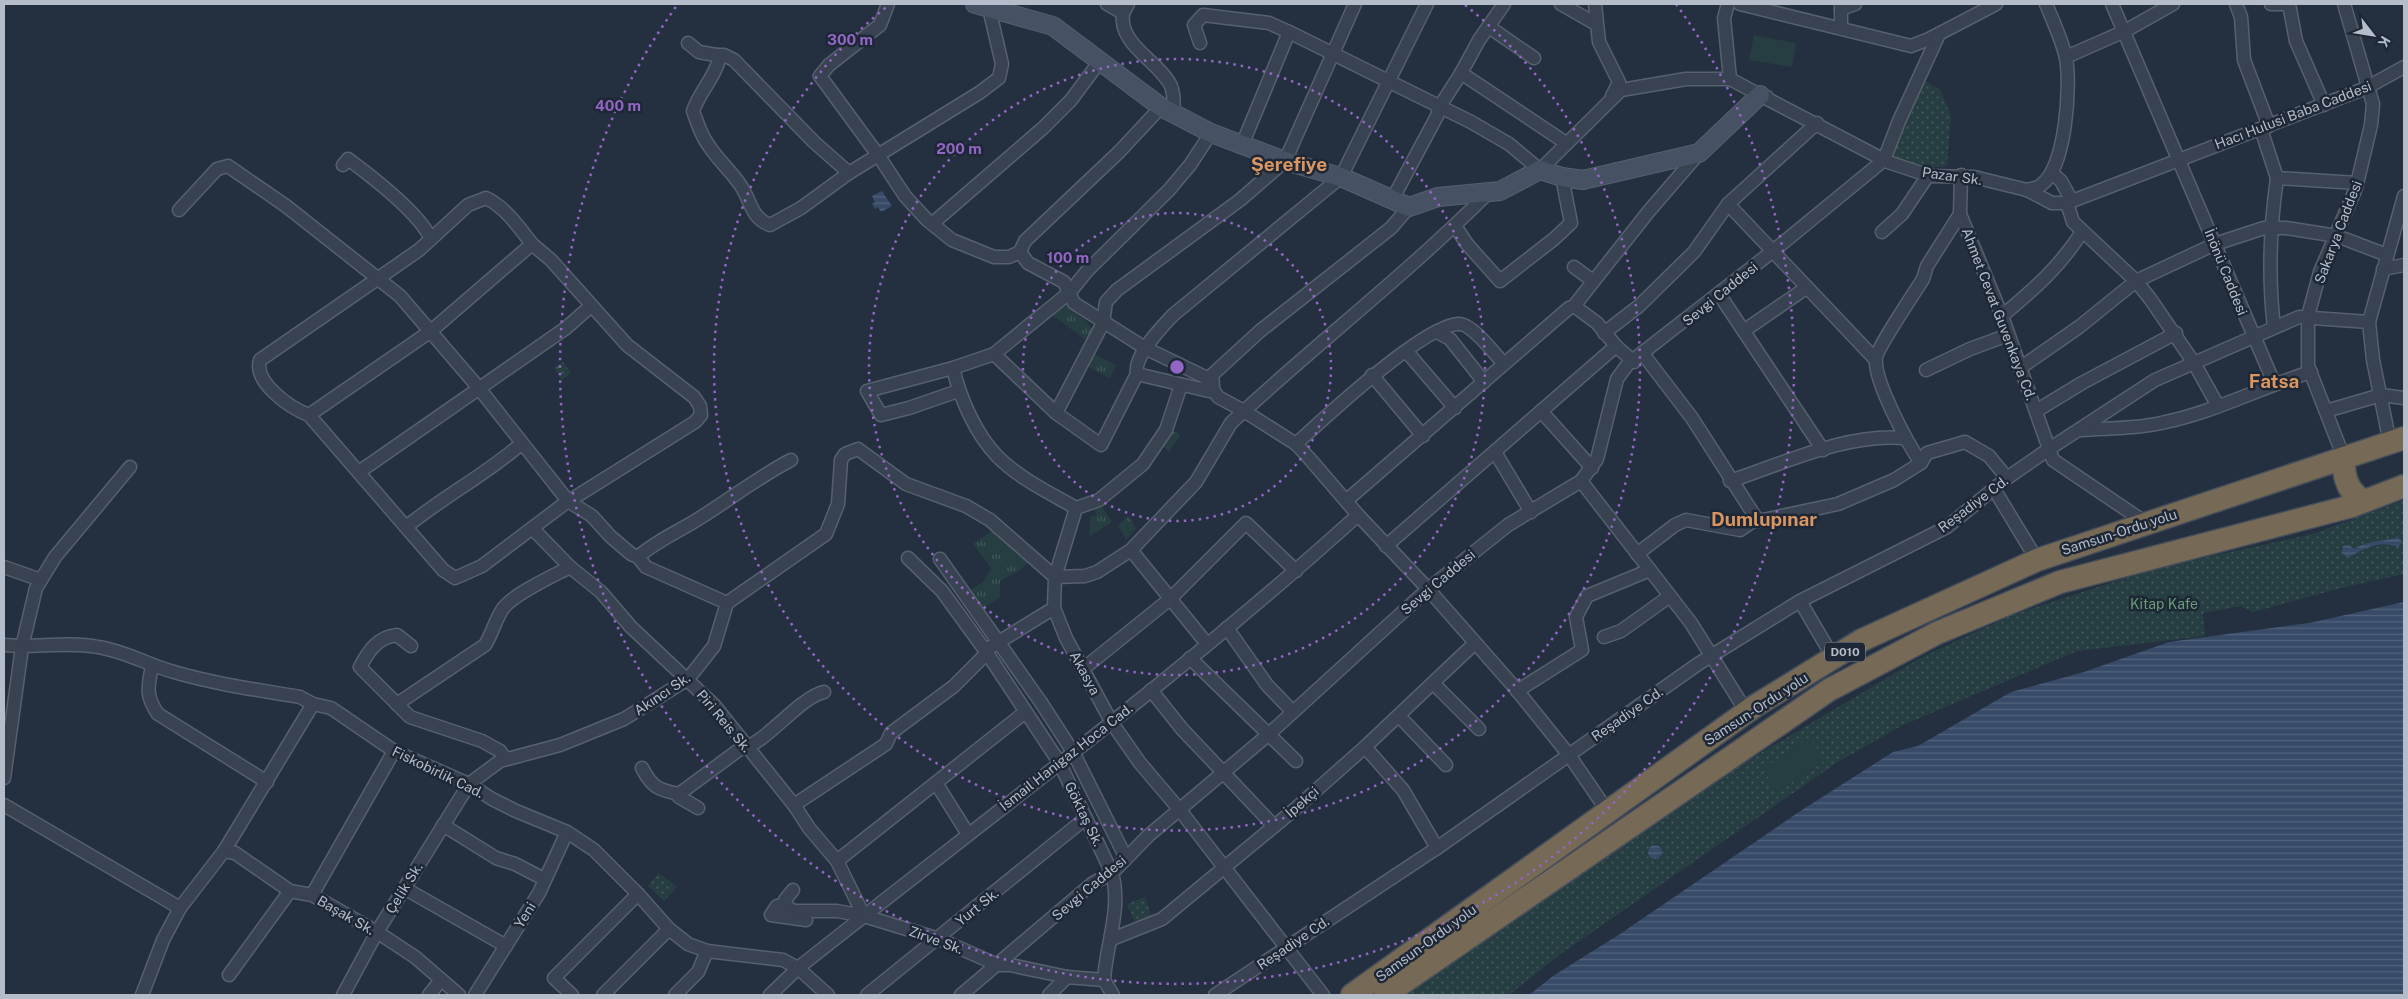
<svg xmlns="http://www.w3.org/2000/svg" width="2408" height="999" font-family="'Public Sans',sans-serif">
<defs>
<pattern id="grass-tufts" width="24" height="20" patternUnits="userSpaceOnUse" patternTransform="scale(1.25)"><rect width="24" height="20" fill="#263e41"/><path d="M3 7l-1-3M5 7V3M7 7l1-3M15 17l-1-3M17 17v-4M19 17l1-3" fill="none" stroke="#43585b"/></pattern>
<pattern id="park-dots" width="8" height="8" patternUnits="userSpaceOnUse" patternTransform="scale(1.25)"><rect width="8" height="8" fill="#263e41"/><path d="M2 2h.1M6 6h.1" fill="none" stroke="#43585b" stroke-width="1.8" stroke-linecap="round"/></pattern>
<pattern id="water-rules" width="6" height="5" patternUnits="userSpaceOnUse" patternTransform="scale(1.25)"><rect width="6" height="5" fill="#374b68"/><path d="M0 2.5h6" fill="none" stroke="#52637c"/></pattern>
</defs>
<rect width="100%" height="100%" fill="#243040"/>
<!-- grass -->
<g fill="url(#grass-tufts)">
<path d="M1063,303L1087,322L1093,330L1086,340L1051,314Z"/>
<path d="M1090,352L1116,365L1110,378L1084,365Z"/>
<path d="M1170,429L1180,435L1169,452L1161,444Z"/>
<path d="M1100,504L1112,522L1090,536V517L1096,515L1094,506Z"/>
<path d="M1129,516L1136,529L1126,540L1118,525Z"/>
<path d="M993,530L1014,547L1028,562L1019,571L1000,581V597L982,609L969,591L983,582L991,568L973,544Z"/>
</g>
<!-- park -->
<g fill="url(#park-dots)">
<path d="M1924,80L1940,90L1951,115L1947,166C1927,169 1911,164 1892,157Z"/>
<path d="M563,362L571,373L562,380L554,368Z"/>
<path d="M2404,500V574L2341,588L2253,612L2241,606L2203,613L2205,636L2077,651L1901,726L1838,762L1562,953L1509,995H1402L1675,804L1922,657L2012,615L2153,569L2316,533Z"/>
<path d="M659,873L677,887L664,901L648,886Z"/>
<path d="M1145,897L1152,918L1140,923L1135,922L1127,904Z"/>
</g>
<!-- pitch -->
<g fill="#263e41">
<path d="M1754,35L1796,43L1792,67L1749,60Z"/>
<path d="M1810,737L1825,761L1777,792L1763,769Z"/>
</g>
<!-- water -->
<g fill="url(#water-rules)">
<path d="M882,191L892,206L881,212L878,207L875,209L872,204L875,202L872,196Z"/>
<path d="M2398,537L2402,542L2398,547C2379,540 2364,548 2348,558L2342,553L2343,546L2349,545L2354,549C2371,539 2382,543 2398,537Z"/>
<path d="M2404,602V995H1529L1553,976L1620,934L1802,810L1893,752L1918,746L2011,692L2084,672L2169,642L2309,623Z"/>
<circle cx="1655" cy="852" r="7"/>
</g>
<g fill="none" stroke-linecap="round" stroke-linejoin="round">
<defs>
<g id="street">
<path d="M888,4L880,25L829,65L820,76L878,155L905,196L927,220L952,240L994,257H1009L1020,252L1025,241L1119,152L1161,107"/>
<path d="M1107,4L1123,13L1128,4"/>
<path d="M1561,4L1596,24"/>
<path d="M1595,4L1599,42L1619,82L1612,96"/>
<path d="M1728,4L1724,18L1730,79L1760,95L1767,97"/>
<path d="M1740,4L1911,46L1929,39L1996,4"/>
<path d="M1841,4V28"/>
<path d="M2112,4L2274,383"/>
<path d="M2236,4L2241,17L2244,60L2269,126"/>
<path d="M2271,4H2285"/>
<path d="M2289,4L2296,41L2324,105"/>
<path d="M1841,9L1855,4"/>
<path d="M1123,13C1118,45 1159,61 1171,86C1174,94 1174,105 1173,113"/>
<path d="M1489,27L1534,58"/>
<path d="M688,43L699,52L716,55L719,60C713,80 700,91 693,111C697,122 701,136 709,146C718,160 732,172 741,186C751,201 751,218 770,225L801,208L849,173L979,93L999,78L1002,64L989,8"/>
<path d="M1200,43L1194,25L1203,15L1269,23L1289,32L1471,122L1509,144L1540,170L1621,90L1686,79H1730"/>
<path d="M716,55H724L734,60L814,142L849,173"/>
<path d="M2066,57L2125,31L2173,4"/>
<path d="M1461,73L1566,143"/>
<path d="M1760,95L1888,162L1930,176L1974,177L2027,190L2052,203H2067L2366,88L2404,67"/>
<path d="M2261,129L2277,178"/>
<path d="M1242,145L1289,32"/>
<path d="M2052,173L2061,181L2072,201"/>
<path d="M1961,175L1960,214L2002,316L2053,460L2146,523"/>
<path d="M2027,190C2031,189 2038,188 2041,185C2066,168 2071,86 2066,58C2062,40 2053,21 2046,4"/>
<path d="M1488,193C1411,270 1325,337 1244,411L1296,444L1309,458L1358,515L1428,589L1516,689L1569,755L1608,812"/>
<path d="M1392,200L1437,116L1440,106L1460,75L1479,40L1504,4"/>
<path d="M2067,203L2073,222L2136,281L2151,300L2194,363L2218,406"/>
<path d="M1728,204L1875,359"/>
<path d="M179,210L217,169L228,166L286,206L400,296L478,387L568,501L592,516L610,536L631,554L638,557L646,567L727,603"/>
<path d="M933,223L1043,128L1071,100L1100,61"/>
<path d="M1455,226L1467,244L1500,281L1554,239L1571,223L1562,177"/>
<path d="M1882,232L1902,214L1929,174"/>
<path d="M431,239L468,205L486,198C505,207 519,227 532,244"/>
<path d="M1020,252L1028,263L1064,282L1074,303L1145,348L1205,377L1218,397L1244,411L1231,423L1196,482L1131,550L1097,572L1085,576L1055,577L1076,508"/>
<path d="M1574,267L1593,281"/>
<path d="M2383,269L2404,265"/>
<path d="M1719,294L1823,450"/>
<path d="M1574,306L1597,323L1616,346L1634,362"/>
<path d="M2002,316C2035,288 2058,269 2082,232"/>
<path d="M2274,327C2268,277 2270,227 2277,178L2357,183"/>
<path d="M1745,330L1806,288"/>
<path d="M1437,332L1450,339L1484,382"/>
<path d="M1604,333L1639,306L1694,252L1728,204L1817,123"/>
<path d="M1407,352L1455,408"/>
<path d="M994,354L1056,413L1101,445L1137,374C1133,356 1162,327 1173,315L1341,177L1427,4"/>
<path d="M1643,354L1692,418L1758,521L1838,504L1894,480L1921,463L1927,453L1965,442L1989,456L2007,478"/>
<path d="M953,368C960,398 976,435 998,457C1020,479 1050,493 1076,508L1099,500L1143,464L1166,430L1181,385"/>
<path d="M2020,368L2079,327L2136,281L2215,244L2264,228H2286L2337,236L2387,255"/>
<path d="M1926,370L1970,349L2008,335"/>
<path d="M1137,374L1209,391L1213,385L1212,375L1260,331L1391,228L1409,207"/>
<path d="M1372,375L1423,436"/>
<path d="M958,391L909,408L881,415L867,391L953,368L994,354L1070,292L1087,271L1169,190L1190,165L1211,133"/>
<path d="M1541,411L1592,468"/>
<path d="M2036,411L2082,383L2176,333"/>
<path d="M2326,411L2381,395L2404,398"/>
<path d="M1056,413L1103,323L1106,302L1117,290L1240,200L1285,161L1355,4"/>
<path d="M309,415C290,408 253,382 260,360L419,250L431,239C419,213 371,176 348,159L343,165"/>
<path d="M2081,430C2107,428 2136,429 2161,423C2213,413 2261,387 2311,372"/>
<path d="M2390,443L2373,360L2369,322L2404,196"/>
<path d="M1296,444C1323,419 1427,322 1460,324C1473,325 1495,354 1504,364"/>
<path d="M1495,452L1531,512"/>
<path d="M2344,458L2308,366V316L2320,272L2356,188L2371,125L2373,104L2344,4"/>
<path d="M1921,463C1908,444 1873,380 1876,358C1877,348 1915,292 1923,279L1927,266L1960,214"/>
<path d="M359,472L566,328L591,306"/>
<path d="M1581,481L1691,623L1747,713"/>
<path d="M1730,481C1785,463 1846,433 1904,438"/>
<path d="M1994,489L2037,560"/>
<path d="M1347,500L1569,308L1574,306L1649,211L1699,153"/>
<path d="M568,501L482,566L455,578L443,570L309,415L431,331L532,244L551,260L627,345L694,397L700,406L701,415L695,422L569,501"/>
<path d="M406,527C443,497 485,475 521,444"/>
<path d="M533,529L570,567L601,592L631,627L714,705L794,805L809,828L837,861L864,916"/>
<path d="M1386,546L1616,346"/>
<path d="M1131,550L1207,644"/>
<path d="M1637,554L1675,525L1686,520L1740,530L1756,519"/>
<path d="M638,557C657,540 682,530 703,516C733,497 760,476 791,460"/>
<path d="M908,558L942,591L987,653L1059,762L1112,873C1122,909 1106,944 1104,980L1113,995"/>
<path d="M940,559L1042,704L1073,752L1126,858"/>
<path d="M4,567L41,580"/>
<path d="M1800,601L1834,659"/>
<path d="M1227,628L1267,685L1293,712"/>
<path d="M1604,637L1621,631L1670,596"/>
<path d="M4,645C35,648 67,641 98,647C125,651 148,665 174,672C215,684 258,690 300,697L313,704L331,708L394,751L469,784L492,799L516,811L567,832L594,850L638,894L669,929L688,944L707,951L783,960L798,968L828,995"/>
<path d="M411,646L397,635C378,637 369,650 360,667L410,717L482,741L500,751L505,759"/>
<path d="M1190,658L1296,761"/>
<path d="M152,666C148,687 145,695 158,714L267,782"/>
<path d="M1083,669L1170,599L1246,523L1296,571"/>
<path d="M1434,684L1479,729"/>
<path d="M1151,690L1182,729L1274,826"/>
<path d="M1517,691L1582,650L1576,617L1587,596L1650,570"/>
<path d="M397,704L485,645C492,634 495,621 502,610C511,595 553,576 570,567"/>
<path d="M1399,716L1446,765"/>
<path d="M1365,747L1403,790L1437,848"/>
<path d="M642,768C652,787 658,790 679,794"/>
<path d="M4,778L22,647L36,588L55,557L130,467"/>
<path d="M936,783L968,834"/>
<path d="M4,805L180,908"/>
<path d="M794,805L886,744L891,733L954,686L987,653L989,648L1054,608"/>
<path d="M698,808L679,797V794L740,749C764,746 798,698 824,692"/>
<path d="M443,825L496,858L515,864L544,879"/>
<path d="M224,851L235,853L290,891L312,895L377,932L415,957L459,995"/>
<path d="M837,861L1024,713"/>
<path d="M404,888L506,946"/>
<path d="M793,890L785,900L786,906L794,911H837L864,916L939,939L998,965H1010L1067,977L1104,980"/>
<path d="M312,895L394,751"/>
<path d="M786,905L777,906L771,915L806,920"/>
<path d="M1112,939L1162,919L1295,809L1365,747L1475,643"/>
<path d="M229,975L290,891"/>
<path d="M142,995L163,940L180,908L224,851L313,704"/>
<path d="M343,995L377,932L469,784L500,761L560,745L624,719L688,679L714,646L727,603L826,534L838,504L841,460L845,454L858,449L906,484L966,506L990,520L1055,577L1054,608L1066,638L1112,723L1140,763L1179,809L1323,995"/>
<path d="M429,995L441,980"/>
<path d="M475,995L539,893L567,832"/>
<path d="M572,995L554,978L638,894"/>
<path d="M603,995L669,929"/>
<path d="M675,995L698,972L707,951"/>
<path d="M770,995L798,968C986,819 1180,676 1358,515"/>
<path d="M867,995L1086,818"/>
<path d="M961,995L1093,883L1112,873L1148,836L1269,734L1428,589L1508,525L1581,481L1597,459L1617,379L1628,364L1773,251L1884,160L1899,121L1939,34"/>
<path d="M1049,995L1067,977"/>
<path d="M1215,995L1437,848L1698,664L1800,601L1947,527L2007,478L2049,449L2155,380L2299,317L2369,322"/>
</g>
<path id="secondary" d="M975,4L1053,26L1161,107L1211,133L1285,161L1341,177L1409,207L1438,197L1500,191L1540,170L1562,177L1583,180L1699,153L1760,95"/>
<g id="highway">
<path d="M2344,458C2343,476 2347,493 2365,501"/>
<path d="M1352,995L1755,706L1862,640L2037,560L2404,438"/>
<path d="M1385,995L1829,690L1937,633L2060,582L2352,506L2404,486"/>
</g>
</defs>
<!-- street casing -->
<use href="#street" stroke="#56606e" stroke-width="15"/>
<!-- secondary casing -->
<use href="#secondary" stroke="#56606e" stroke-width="20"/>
<!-- highway casing -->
<use href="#highway" stroke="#434d5b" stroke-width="25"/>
<!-- street -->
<use href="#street" stroke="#384250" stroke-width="12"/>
<!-- secondary -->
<use href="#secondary" stroke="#465163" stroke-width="18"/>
<!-- highway -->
<use href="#highway" stroke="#766955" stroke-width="22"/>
</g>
<!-- distance rings -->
<g fill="none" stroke="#9266c4" stroke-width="2.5" stroke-dasharray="2.5 5">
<circle cx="1177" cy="367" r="154"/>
<circle cx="1177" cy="367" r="308"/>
<path d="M1465 5A463 463 0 1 1 889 5"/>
<path d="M1676 4A617 617 0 1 1 678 4"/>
</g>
<g text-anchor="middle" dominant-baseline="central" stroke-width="5" stroke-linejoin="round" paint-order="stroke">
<!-- shield labels -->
<rect fill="#1d2735" stroke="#87909e" stroke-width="1" x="1825" y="642.5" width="40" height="19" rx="4"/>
<g font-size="12" font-weight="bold" fill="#b5bdcb">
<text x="1845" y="652">D010</text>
</g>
<!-- street labels -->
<g font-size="14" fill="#b5bdcb" stroke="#1d2735">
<text transform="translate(2293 115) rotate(-21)">Hacı Hulusi Baba Caddesi</text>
<text transform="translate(1952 176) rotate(8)">Pazar Sk.</text>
<text transform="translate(2338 232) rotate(-69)">Sakarya Caddesi</text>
<text transform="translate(2226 272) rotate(68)">İnönü Caddesi</text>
<text transform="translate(1720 294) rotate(-39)">Sevgi Caddesi</text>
<text transform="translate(1999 314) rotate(69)">Ahmet Cevat Guvenkaya Cd.</text>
<text transform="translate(1973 504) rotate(-37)">Reşadiye Cd.</text>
<text transform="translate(2119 532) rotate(-18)">Samsun-Ordu yolu</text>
<text transform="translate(1438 582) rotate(-40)">Sevgi Caddesi</text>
<text transform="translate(1085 673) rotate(61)">Akasya</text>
<text transform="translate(662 694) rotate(-34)">Akıncı Sk.</text>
<text transform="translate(1756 709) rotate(-33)">Samsun-Ordu yolu</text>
<text transform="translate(1627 714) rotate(-35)">Reşadiye Cd.</text>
<text transform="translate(724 721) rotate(50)">Piri Reis Sk.</text>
<text transform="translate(1066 757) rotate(-38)">İsmail Hanigaz Hoca Cad.</text>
<text transform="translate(438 772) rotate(26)">Fiskobirlik Cad.</text>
<text transform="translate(1302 802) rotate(-41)">İpekçi</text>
<text transform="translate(1084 814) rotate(64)">Göktaş Sk.</text>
<text transform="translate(404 888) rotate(-58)">Çelik Sk.</text>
<text transform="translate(1089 888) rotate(-40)">Sevgi Caddesi</text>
<text transform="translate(977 907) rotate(-39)">Yurt Sk.</text>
<text transform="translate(346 915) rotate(30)">Başak Sk.</text>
<text transform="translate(525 915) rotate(-58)">Yeni</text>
<text transform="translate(936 940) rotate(20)">Zirve Sk.</text>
<text transform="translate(1293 943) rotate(-34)">Reşadiye Cd.</text>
<text transform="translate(1426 943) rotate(-36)">Samsun-Ordu yolu</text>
</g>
<!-- park labels -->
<g font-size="14" fill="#6b9c76" stroke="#1d2735">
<text x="2164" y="604">Kitap Kafe</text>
</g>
<!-- district labels -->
<g font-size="19" font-weight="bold" fill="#d99661" stroke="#1d2735">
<text x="1289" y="164">Şerefiye</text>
<text x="2274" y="381">Fatsa</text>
<text x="1764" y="519">Dumlupınar</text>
</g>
</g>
<circle cx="1177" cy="367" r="8" fill="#9266c4" stroke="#1d2735" stroke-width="2.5"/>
<g font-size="15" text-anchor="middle" font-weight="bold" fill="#9266c4" stroke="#1d2735" stroke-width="5" stroke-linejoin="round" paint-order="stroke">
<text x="850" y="45">300 m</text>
<text x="618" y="111">400 m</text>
<text x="959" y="154">200 m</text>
<text x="1068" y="263">100 m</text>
</g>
<!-- border -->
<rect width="2408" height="999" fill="none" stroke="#b5bdcb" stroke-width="10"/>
<!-- north arrow -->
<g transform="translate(2373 35) rotate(121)" stroke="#1d2735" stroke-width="4" paint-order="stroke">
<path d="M0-4L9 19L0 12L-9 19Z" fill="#b5bdcb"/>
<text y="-8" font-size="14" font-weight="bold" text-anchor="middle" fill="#b5bdcb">K</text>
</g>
</svg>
